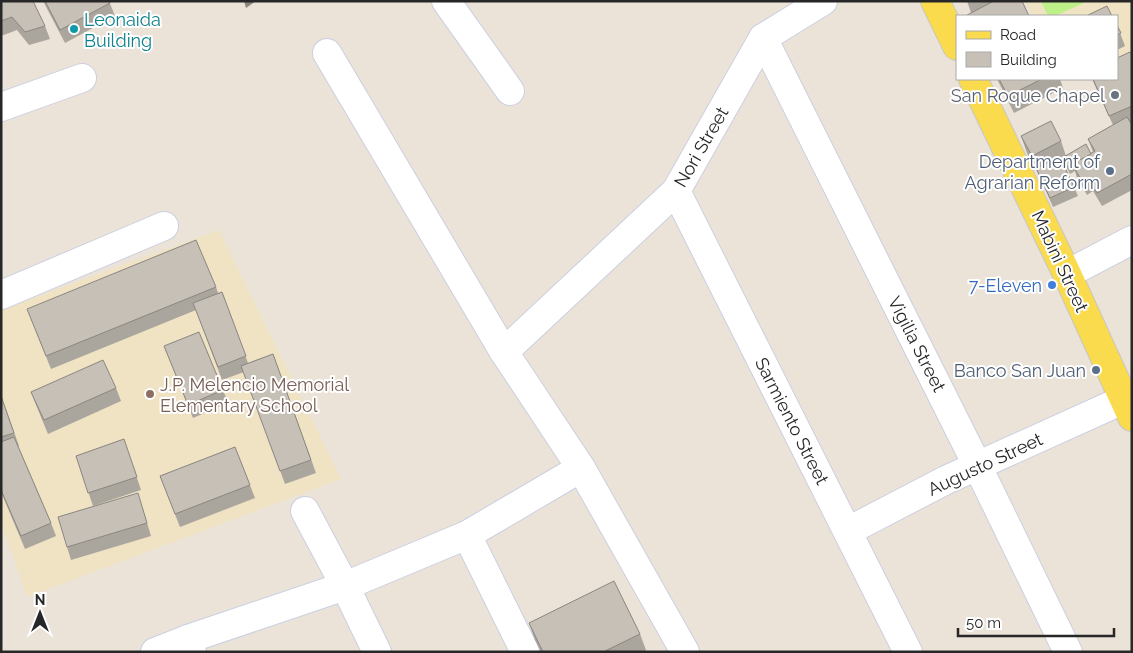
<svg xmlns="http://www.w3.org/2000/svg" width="1133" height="653" font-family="Raleway,sans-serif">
<rect width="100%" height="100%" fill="#ebe3d7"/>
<!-- education -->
<g fill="#efe3c4">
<path d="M1025,1H1132V54L1117,61V16H1033Z"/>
<path d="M219,230L341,479L27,597L1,522V310Z"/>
</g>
<!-- pitch -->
<path fill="#beef89" d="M1041,1H1088L1055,16H1048Z"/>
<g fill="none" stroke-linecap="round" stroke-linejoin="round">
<defs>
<g id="minor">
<path d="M446,1L510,91"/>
<path d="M763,38L978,467L1068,652"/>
<path d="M327,53L504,352L581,468L685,652"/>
<path d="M1,107L82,78"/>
<path d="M676,191L908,652"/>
<path d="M1067,274L1132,240"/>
<path d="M1,295L164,226"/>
<path d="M504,352L676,191L763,38L823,1"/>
<path d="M305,511L345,586L377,652"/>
<path d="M848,531L946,480L1123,400"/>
<path d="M467,535L525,652"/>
<path d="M155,652L188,639"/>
<path d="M192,652L188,639L345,586L467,535L581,468"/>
</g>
<g id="major">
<path d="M935,1L957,46"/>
<path d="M973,79L1067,274L1132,417"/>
</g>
</defs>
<!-- minor casing -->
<use href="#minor" stroke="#cccfe2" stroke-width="30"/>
<!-- major casing -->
<use href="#major" stroke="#c7c7c7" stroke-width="30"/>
<!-- minor -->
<use href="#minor" stroke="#fff" stroke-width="28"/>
<!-- major -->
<use href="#major" stroke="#fadb4d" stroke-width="28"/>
</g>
<!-- wall -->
<g fill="#aaa59d">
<path d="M1,1L45,26L50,39L29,45L17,30L1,36Z"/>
<path d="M43,1H109L115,16L65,43Z"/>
<path d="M967,1H1022L971,13Z"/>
<path d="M1117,25L1125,46L1117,50Z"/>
<path d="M1132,55V121L1130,122L1132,125V190L1102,206L1093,191L1087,195L1077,178L1075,171L1070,174L1063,160H1062L1078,196L1053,207L1038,173L1027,153L1021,136L1061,141L1066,156L1091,154L1093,152L1088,139L1113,125L1092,79H1117Z"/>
<path d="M997,79H1060L1063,88L1014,113Z"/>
<path d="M216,287L218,293L222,292L248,363L273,354L316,473L285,484L244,372L222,380L196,310L51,369L27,309Z"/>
<path d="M164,346L223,390L228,403L193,418Z"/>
<path d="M116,388L121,401L48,434L36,405L31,392Z"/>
<path d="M1,395L19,446H18L51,523L56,536L25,549L1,492Z"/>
<path d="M124,439L141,490L93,506L76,456Z"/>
<path d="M235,447L255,498L180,527L160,476Z"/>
<path d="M142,506L151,536L71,560L67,547Z"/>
<path d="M529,623L640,634L646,650L643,652H541L535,640Z"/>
</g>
<!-- shaded-wall -->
<path fill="#8b8680" d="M244,1H256L246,8Z"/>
<!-- building -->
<g fill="#c6c0b7" stroke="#8b8680">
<path d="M1,1H33L45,26L25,32L12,17L1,21Z"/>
<path d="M45,1H109L110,3L60,30Z"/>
<path d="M994,1H1022L1029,16H967V15Z"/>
<path d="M1107,6L1112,16H1086Z"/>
<path d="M1117,25L1121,33L1117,35Z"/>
<path d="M1130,52L1132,55V106L1109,116L1093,79H1117V58Z"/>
<path d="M999,79H1042L1008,96Z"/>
<path d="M1127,117L1132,125V174L1097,193L1088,178L1082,181L1072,164L1095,151L1088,139Z"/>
<path d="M1051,121L1061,141L1032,156L1021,136Z"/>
<path d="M1086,144L1091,154L1072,164L1073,166L1069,169L1062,158Z"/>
<path d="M1060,157L1074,187L1050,198L1036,168Z"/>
<path d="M196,240L216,287L46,356L27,309Z"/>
<path d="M222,292L246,356L218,367L193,303Z"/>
<path d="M199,332L223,390L188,405L164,346Z"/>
<path d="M273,354L311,460L280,471L241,366Z"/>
<path d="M103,360L116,388L44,420L31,392Z"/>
<path d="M1,396L14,433L1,437Z"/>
<path d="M14,437L51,523L21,536L1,490V442Z"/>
<path d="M124,439L137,477L88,493L76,456Z"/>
<path d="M235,447L250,485L175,514L160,476Z"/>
<path d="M138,493L147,523L67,547L58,517Z"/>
<path d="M614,581L640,634L603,652H543L529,623Z"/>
</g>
<!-- markers -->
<circle fill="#0f9aa8" stroke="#fff" stroke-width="2" cx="74" cy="29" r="5"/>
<circle fill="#6b7280" stroke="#fff" stroke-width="2" cx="1115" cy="95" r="5"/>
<g fill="#5c6f8a" stroke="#fff" stroke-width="2">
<circle cx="1110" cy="171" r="5"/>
<circle cx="1096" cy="370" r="5"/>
</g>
<circle fill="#3f7fe0" stroke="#fff" stroke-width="2" cx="1052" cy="285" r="5"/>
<circle fill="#8d6e63" stroke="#fff" stroke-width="2" cx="150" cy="394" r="5"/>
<g text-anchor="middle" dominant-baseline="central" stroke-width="4" stroke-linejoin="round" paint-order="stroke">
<!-- culture labels -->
<g font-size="18" fill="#0d838f" stroke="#fff" text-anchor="start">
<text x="84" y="19">Leonaida<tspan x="84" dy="21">Building</tspan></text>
</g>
<!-- worship labels -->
<g font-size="18" fill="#5b616d" stroke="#fff" text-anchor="end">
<text x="1105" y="95">San Roque Chapel</text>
</g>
<!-- street labels -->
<g font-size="18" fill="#272727" stroke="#fff">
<text transform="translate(701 147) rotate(-60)">Nori Street</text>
<text transform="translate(1060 261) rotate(65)">Mabini Street</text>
<text transform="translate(917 344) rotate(63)">Vigilia Street</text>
<text transform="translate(792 421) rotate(63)">Sarmiento Street</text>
<text transform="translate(985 464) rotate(-25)">Augusto Street</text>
</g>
<!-- service labels -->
<g font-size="18" fill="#4e5e75" stroke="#fff" text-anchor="end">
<text x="1100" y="161">Department of<tspan x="1100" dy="21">Agrarian Reform</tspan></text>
<text x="1086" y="370">Banco San Juan</text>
</g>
<!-- shop labels -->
<g font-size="18" fill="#366cbe" stroke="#fff" text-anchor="end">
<text x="1042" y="285">7-Eleven</text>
</g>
<!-- education labels -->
<g font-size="18" fill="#785e54" stroke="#fff" text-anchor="start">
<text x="160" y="384">J.P. Melencio Memorial<tspan x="160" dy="21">Elementary School</tspan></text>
</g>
</g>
<!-- border -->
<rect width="1133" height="653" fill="none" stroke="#272727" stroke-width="5"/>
<!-- legend -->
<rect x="956" y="15" width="162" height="65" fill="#ffffff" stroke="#a9a9a9"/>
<rect x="966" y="31" width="25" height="8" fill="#fadb4d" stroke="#a9a9a9"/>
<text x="1000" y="40" font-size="15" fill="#272727">Road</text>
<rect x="966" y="52" width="25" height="15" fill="#c6c0b7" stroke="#a9a9a9"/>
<text x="1000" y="65" font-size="15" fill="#272727">Building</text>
<!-- north arrow -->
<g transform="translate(40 613)" stroke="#ffffff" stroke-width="4" paint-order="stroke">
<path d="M0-4L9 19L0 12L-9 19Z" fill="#272727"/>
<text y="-8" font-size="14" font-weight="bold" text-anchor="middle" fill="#272727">N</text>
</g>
<!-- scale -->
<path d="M958 628v8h156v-8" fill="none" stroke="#272727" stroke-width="2.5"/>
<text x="966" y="628" font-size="15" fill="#272727" stroke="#ffffff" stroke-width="4" paint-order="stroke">50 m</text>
</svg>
